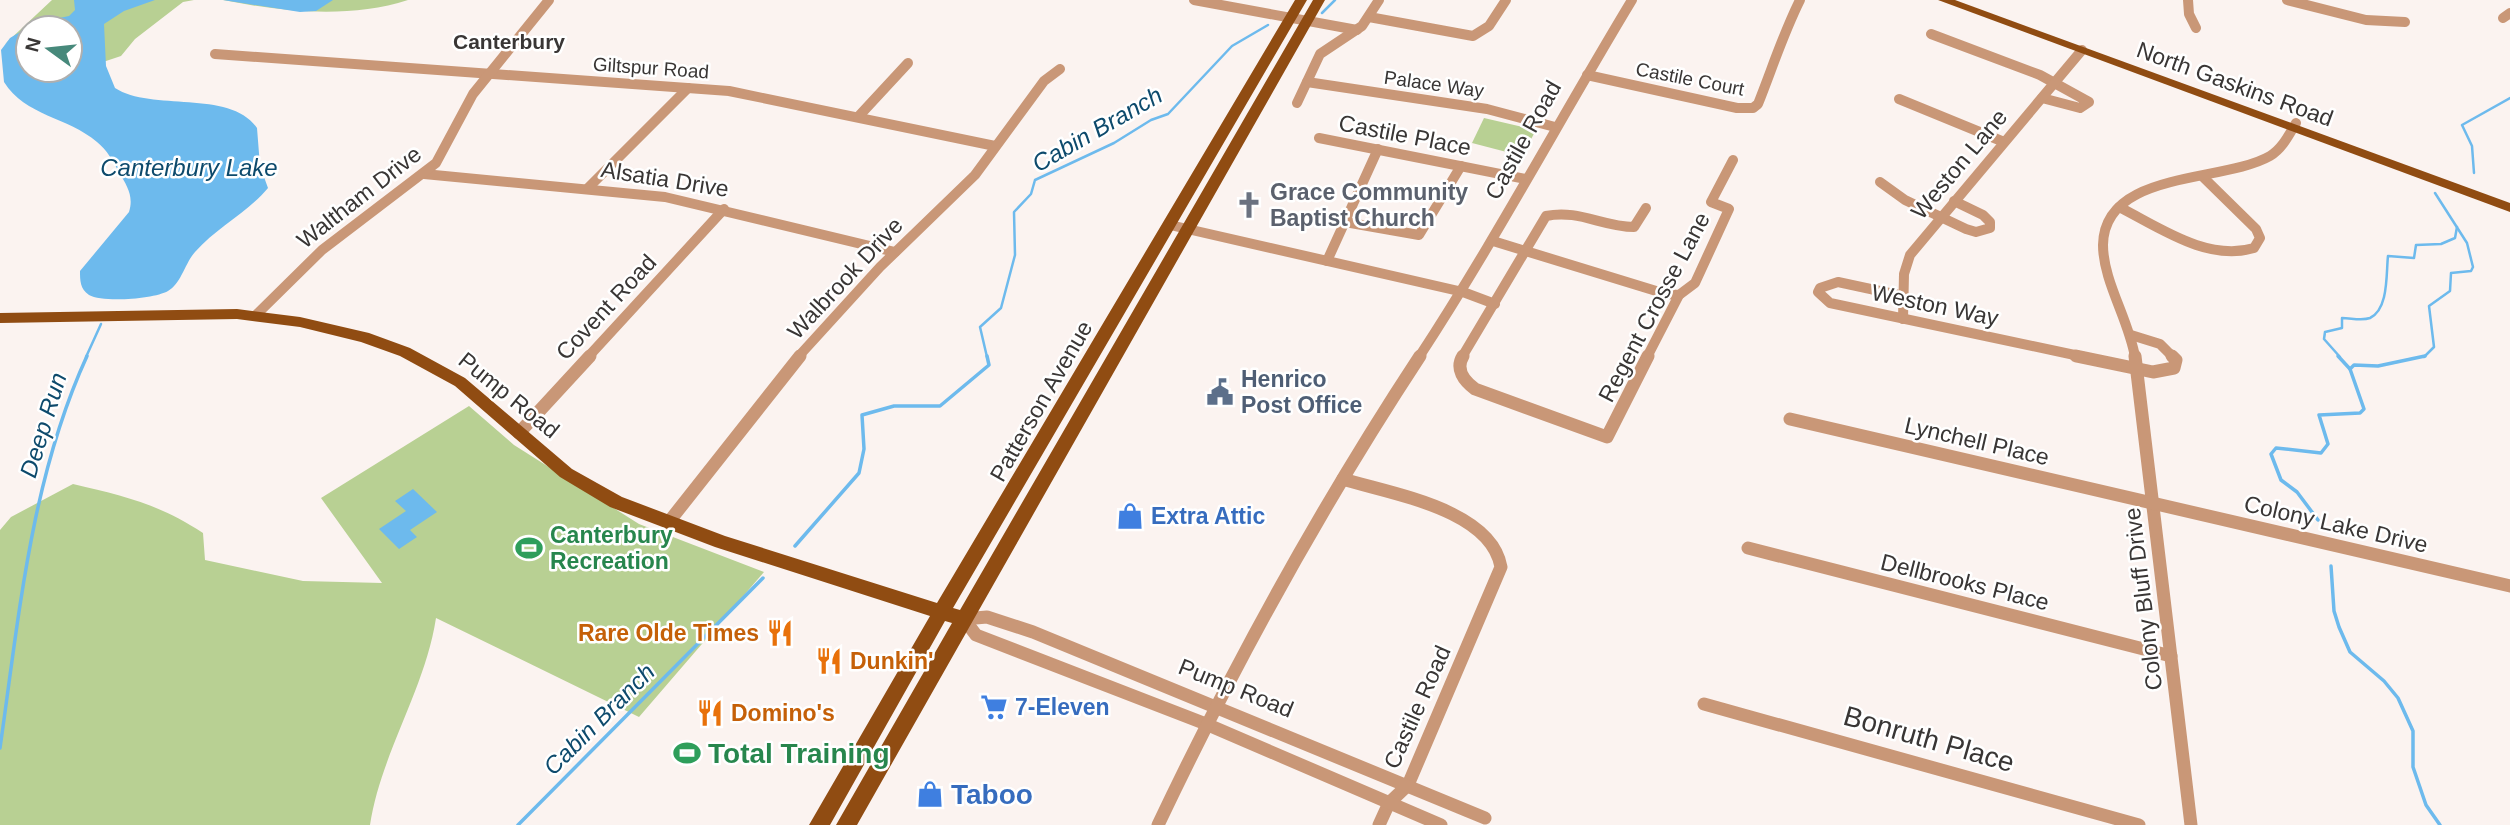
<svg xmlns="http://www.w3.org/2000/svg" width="2510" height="825" font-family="Helvetica,sans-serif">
<rect width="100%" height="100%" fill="#fbf3f0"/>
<!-- green -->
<g fill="#b8d093">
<path d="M52,0H194L183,2L135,39L121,56L106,61L70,57V28H28L5,44Z"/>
<path d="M223,0H408C349,19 283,12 223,0Z"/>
<path d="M1484,118L1536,130L1522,156L1472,143Z"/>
<path d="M469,406L514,445L639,524L764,572L639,717L436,618C425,690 381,753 370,825H0V530L11,517L73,484C124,496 159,504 203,533L205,560L303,581L382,583L321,498Z"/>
</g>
<!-- water -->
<g fill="#6dbaed" fill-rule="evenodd">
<path d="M74,0H155L124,11L104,24L106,66L115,88C152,112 231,89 257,128L260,166L268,188C247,213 217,227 195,252C185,263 181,284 168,291C154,299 103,303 89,295C80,289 80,280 80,271L129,212C134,196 127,186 119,172C113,161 107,150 97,142C68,117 25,116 4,82L1,50L10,38L35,23L69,16L75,10ZM28,28H70V70H28Z"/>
<path d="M223,0H333L316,11L300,12Z"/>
<path d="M413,489L437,512L410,530L417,537L399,549L379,529L406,511L395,501Z"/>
</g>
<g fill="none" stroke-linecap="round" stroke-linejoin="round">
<!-- stream-far1 -->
<g stroke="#6dbaed" stroke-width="2.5">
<path d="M1322,13L1335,0"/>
<path d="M2474,173L2472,146L2462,125L2510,98"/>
<path d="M86,357L101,324"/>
<path d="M987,357L980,327L1001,308L1015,255L1014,212L1031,194L1035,180L1114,143L1151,120L1168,114L1232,46L1268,25"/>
<path d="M2340,357L2324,339L2325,332L2342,328V318C2351,318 2362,321 2370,318C2389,309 2386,273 2388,256L2414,258L2416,245L2441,244L2455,238L2457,227"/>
<path d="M2424,357L2434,347L2429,306L2450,291L2451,273L2471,271L2473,267L2467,243L2435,193"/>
</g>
<!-- stream -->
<g stroke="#6dbaed" stroke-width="3.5">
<path d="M2338,356L2350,369"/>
<path d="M2318,520L2297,492L2281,480L2271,454L2276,448L2321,453L2328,444L2319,415L2360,413L2364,409L2350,369L2354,365L2378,366L2425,356"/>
<path d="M795,546L859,473L864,449L862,415L894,406H940L989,365L987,356"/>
<path d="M2331,566L2334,611L2339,627L2350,652L2384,681L2398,698L2413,731V767L2426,805L2440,825"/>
<path d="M0,748C19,616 31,478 87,356"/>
<path d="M518,825L763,578"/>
</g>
<!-- minor-far1 -->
<g stroke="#c99777" stroke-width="10">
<path d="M1194,0L1357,30"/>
<path d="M2188,0L2189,14L2196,28"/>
<path d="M2287,0L2366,20L2405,22"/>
<path d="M1369,17L1473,36L1489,26L1506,0"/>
<path d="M2503,18L2510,13"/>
<path d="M1931,34L2040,75L2089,102L2080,108L2042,98"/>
<path d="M215,54L729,91L995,146"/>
<path d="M1587,75L1737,108H1753L1758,104C1772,69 1783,34 1800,0"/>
<path d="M1307,82L1487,109L1555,127"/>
<path d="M1899,99L2004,142"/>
<path d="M1297,103L1320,54L1362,26L1379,0"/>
<path d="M858,117L908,63"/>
<path d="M1319,138L1526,179"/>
<path d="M424,174L665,197L895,252"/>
<path d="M1880,182L1905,200L1966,229L1976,232L1990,228V222L1983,215L1954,201"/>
<path d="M588,188L688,88"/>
<path d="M2119,207C2159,227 2207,262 2254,248L2260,238L2256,229L2203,177"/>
<path d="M1345,222L1419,235L1461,166"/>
<path d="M1170,225L1463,292L1495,304"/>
<path d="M1493,241L1666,294L1679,295"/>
<path d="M1327,261L1378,149"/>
<path d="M1903,296L1838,282L1820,288L1818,292L1830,303L2084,357"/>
<path d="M255,316L322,250L436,163L473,94L549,0"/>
<path d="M1903,319L1904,274L1910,255L2082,50"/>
<path d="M2131,335L2160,344L2173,357"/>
<path d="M588,357L724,209"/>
<path d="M798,357L880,267L975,175L1044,81L1060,69"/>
<path d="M1419,357C1495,241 1560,119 1632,0"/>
<path d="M1462,357L1546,216C1578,209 1603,227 1634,227L1646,208"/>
<path d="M1647,357L1679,295L1695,283L1729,209L1711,202L1733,160"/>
<path d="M2135,357C2129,320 2103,281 2103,245C2104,170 2223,183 2270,156C2282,149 2289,135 2296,123"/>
</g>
<!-- minor -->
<g stroke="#c99777" stroke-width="13">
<path d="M1463,356C1455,369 1464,381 1475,389L1607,437L1648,356"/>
<path d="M2076,356L2153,372L2174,368L2176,360L2172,356"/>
<path d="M2135,356L2191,825"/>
<path d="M1790,419L2510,586"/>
<path d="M519,433L590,356"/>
<path d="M1343,479C1391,494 1491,509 1501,567L1408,785L1389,803L1379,825"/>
<path d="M668,523L800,356"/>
<path d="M1748,548L2171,656"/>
<path d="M964,619L987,617L1033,632L1485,818"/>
<path d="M964,619L976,635L1206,724L1441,825"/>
<path d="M1704,704L2139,825"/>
<path d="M1158,825C1235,663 1322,505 1420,356"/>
</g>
<!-- major -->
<g fill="#904c12" fill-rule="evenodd">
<path d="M1295,0H1307L953,608L960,610L1313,0H1325L857,825H836L952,623L945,621L830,825H809L930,616L715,547L610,507L560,477L455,386L400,356L361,342L300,327L237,319L0,323V313L237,309L300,317L369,333L410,348L465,378L572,469L622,497L725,536L937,603Z"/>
<path d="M1938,0H1955L2510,203V212Z"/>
</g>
</g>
<!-- icons -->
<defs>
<symbol id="church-bare" viewBox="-9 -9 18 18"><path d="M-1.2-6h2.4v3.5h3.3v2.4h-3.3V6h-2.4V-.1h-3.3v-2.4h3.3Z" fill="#6b7280" stroke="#fff" stroke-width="2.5" paint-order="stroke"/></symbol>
<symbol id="civic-bare" viewBox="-9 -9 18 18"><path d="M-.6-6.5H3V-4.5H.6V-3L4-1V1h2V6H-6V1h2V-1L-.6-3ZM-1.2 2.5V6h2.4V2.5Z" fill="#5c6f8a" stroke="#fff" stroke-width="2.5" paint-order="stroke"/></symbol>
<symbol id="shop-bare" viewBox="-9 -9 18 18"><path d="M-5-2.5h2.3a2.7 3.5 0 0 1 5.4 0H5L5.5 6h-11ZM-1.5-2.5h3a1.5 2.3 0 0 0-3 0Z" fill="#3f7fe0" stroke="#fff" stroke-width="2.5" paint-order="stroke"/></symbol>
<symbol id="stadium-bare" viewBox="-9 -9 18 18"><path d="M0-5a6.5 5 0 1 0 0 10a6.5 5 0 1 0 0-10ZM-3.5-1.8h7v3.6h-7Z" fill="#2e9e5b" stroke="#fff" stroke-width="2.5" paint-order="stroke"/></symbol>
<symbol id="restaurant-bare" viewBox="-9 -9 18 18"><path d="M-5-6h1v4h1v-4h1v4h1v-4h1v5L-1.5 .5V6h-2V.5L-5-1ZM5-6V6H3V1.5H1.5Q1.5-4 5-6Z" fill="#e8710a" stroke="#fff" stroke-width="2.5" paint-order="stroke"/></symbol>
<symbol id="supermarket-bare" viewBox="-9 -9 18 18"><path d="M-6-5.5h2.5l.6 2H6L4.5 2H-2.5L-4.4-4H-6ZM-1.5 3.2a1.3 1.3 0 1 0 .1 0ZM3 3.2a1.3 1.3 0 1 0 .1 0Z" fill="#3f7fe0" stroke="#fff" stroke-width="2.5" paint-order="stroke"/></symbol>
</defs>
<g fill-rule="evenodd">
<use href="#church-bare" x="1230" y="186" width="38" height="38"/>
<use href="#civic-bare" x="1201" y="373" width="38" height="38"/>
<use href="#shop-bare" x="1111" y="497" width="38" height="38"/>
<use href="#stadium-bare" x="510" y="529" width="38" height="38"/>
<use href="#restaurant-bare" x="761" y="614" width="38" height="38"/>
<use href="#restaurant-bare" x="810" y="642" width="38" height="38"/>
<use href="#supermarket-bare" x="975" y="688" width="38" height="38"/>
<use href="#restaurant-bare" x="691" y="694" width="38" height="38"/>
<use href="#stadium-bare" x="668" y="734" width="38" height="38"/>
<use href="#shop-bare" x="911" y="775" width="38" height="38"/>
</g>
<g text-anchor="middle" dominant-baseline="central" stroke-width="5" stroke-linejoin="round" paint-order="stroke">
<!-- far-street labels -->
<g font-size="19" fill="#393635" stroke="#fff">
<text transform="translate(651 68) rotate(4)">Giltspur Road</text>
<text transform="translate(1690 79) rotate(11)">Castile Court</text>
<text transform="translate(1434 84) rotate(8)">Palace Way</text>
</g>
<!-- far-neighbourhood labels -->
<g font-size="21" font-weight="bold" fill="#393635" stroke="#fff">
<text x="509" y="41">Canterbury</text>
</g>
<!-- street labels -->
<g font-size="23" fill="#393635" stroke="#fff">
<text transform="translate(2235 84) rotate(20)">North Gaskins Road</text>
<text transform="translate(1405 135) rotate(11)">Castile Place</text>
<text transform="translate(1523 140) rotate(-61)">Castile Road</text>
<text transform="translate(1959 164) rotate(-50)">Weston Lane</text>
<text transform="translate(665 179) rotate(9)">Alsatia Drive</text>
<text transform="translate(359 197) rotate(-38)">Waltham Drive</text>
<text transform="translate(845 278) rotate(-47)">Walbrook Drive</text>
<text transform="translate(1935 305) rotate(12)">Weston Way</text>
<text transform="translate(606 307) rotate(-47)">Covent Road</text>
<text transform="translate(1654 307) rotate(-62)">Regent Crosse Lane</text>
<text transform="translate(509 395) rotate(39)">Pump Road</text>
<text transform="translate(1041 401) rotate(-60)">Patterson Avenue</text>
<text transform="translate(1977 441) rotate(13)">Lynchell Place</text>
<text transform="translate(2336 524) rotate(13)">Colony Lake Drive</text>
<text transform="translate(1965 582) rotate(14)">Dellbrooks Place</text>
<text transform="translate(2143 599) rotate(-97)">Colony Bluff Drive</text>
<text transform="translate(1236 688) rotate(22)">Pump Road</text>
<text transform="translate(1417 707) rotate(-66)">Castile Road</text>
</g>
<!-- worship labels -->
<g font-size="23" font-weight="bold" fill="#5b616d" stroke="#fff" text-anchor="start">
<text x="1270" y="192">Grace Community<tspan x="1270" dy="26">Baptist Church</tspan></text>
</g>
<!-- service labels -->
<g font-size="23" font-weight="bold" fill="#4e5e75" stroke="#fff" text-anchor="start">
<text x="1241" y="379">Henrico<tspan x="1241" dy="26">Post Office</tspan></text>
</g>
<!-- shop labels -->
<g font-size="23" font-weight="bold" fill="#366cbe" stroke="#fff" text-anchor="start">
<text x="1151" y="516">Extra Attic</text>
<text x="1015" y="707">7-Eleven</text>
</g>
<!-- leisure labels -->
<g font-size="23" font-weight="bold" fill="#27864d" stroke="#fff" text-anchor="start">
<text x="550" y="535">Canterbury<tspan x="550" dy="26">Recreation</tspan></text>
</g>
<!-- food labels -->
<g font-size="23" font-weight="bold" fill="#c56008" stroke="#fff" text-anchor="start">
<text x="759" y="633" text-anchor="end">Rare Olde Times</text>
<text x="850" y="661">Dunkin'</text>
<text x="731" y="713">Domino's</text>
</g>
<!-- water labels -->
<g font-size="24" font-style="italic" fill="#0d4a6c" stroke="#fff">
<text transform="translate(1097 129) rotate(-30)">Cabin Branch</text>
<text x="189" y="167">Canterbury Lake</text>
<text transform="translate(43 425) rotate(-73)">Deep Run</text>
<text transform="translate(599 719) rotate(-45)">Cabin Branch</text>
</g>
<!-- near-street labels -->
<g font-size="28" fill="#393635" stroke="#fff">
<text transform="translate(1929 739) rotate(16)">Bonruth Place</text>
</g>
<!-- near-leisure labels -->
<g font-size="28" font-weight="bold" fill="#27864d" stroke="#fff" text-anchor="start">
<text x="708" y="753">Total Training</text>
</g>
<!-- near-shop labels -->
<g font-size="28" font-weight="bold" fill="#366cbe" stroke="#fff" text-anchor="start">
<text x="951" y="794">Taboo</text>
</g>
</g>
<!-- north arrow -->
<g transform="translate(49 49) rotate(285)"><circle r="33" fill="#ffffff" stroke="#b0afae" stroke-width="2"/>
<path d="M0-5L12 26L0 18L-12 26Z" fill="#47897b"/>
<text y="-10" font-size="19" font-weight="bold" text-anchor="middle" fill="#393635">N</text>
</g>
</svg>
